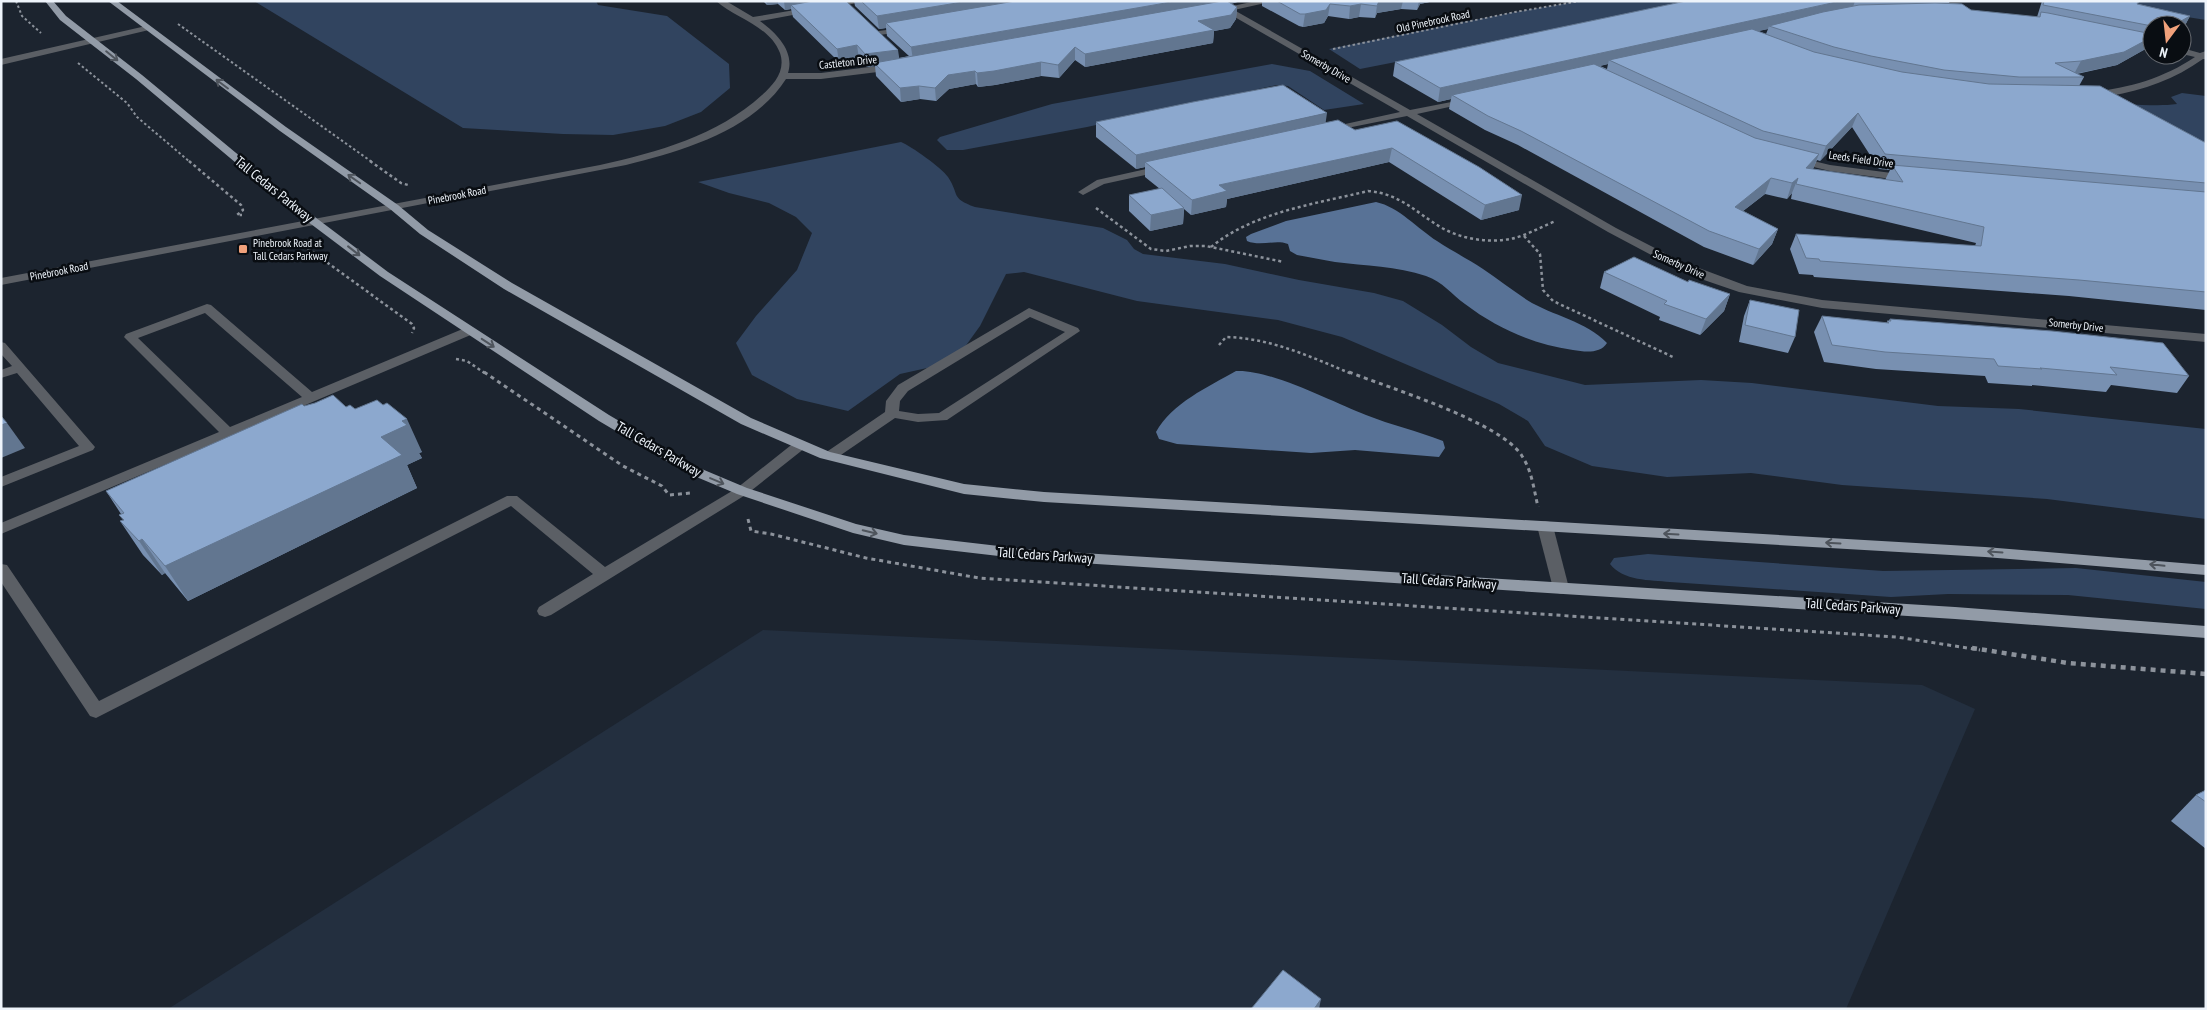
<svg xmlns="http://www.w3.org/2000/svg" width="2207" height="1010" font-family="'PT Sans Narrow',sans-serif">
<rect width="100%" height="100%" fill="#1c242f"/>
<!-- built -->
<path fill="#232f3f" d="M763,630L1922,685L1975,709L1846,1009H168Z"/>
<!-- green -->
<g fill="#31445f">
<path d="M254,1H596L598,5L667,16L729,64L730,88L701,112L665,126L613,135L563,134L463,128Z"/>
<path d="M1580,1H1708L1360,69L1329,49L1515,12Z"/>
<path d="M2086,1H2206V20Z"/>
<path d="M1272,64L1310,71L1364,104L1324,110L1288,86L1277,85L1087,127L963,150H947L937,140L940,137L1052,104Z"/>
<path d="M2182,93L2206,96V146L2112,105C2134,103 2155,107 2177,104L2171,97Z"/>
<path d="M901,142C911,146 942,168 948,177C960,195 950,198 975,207L1103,228L1127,240L1134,249L1143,254L1225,264L1299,280L1374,293L1403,301L1442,325L1471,347L1498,363L1585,385L1701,380L1752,383L1938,406L2019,409L2206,429V519L2047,499L1842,485L1751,473L1667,477L1592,466L1545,446L1528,421L1499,404L1342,337L1278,320L1137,301L1024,272L1006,274L980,326L954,362L900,374L848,411L797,399L752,375L736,343L756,316L797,270L812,233L796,217L769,203L729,193L698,182Z"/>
<path d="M1648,554L1883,571L2076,568L2206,582V609L2068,595L1948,594L1891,597L1670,582C1650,580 1623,581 1610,564L1614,558Z"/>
</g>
<!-- water -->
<g fill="#587296">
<path d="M1376,202C1399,207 1418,229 1437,241C1452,251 1468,259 1483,269C1498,279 1512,290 1527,300C1553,316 1586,321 1607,343C1600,354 1585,352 1573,350C1533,344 1498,329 1465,304C1451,294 1443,282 1426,276C1397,266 1365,266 1335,262C1322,260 1310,257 1297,255L1290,251L1288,244C1275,239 1261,247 1247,241L1246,237L1251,234L1286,221Z"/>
<path d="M1236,371C1270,369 1332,402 1366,415C1391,425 1418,431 1443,441L1445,448L1439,457L1355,450L1311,453L1177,444L1159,439L1156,432C1172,403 1208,387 1236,371Z"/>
</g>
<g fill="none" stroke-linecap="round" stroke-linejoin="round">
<!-- path-far3 -->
<g stroke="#8c929b" stroke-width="2" stroke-dasharray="2.5 2.5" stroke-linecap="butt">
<path d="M16,1L22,16L41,33"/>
<path d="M178,24L372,162"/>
<path d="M1333,49L1515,12L1580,1"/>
<path d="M78,63L127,103L137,117L190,162"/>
</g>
<!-- path-far2 -->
<g stroke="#8c929b" stroke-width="2.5" stroke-dasharray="3 3" stroke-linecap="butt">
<path d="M189,161L241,205L243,210L237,215H242"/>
<path d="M370,161L401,183L408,185"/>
<path d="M1096,208L1151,249L1166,251L1190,246H1206L1284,262"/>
<path d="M1524,236L1540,254L1543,290L1553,301L1673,357"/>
<path d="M296,245L310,250L412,324L414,328L412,333"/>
<path d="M1211,247C1254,212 1315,204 1368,191C1401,194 1415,212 1442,228C1462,239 1487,243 1510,239C1526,236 1540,227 1556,221"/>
<path d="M1219,345L1226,337C1271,338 1311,357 1352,374"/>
<path d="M456,359L467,361L486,374"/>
</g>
<!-- path-far1 -->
<g stroke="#8c929b" stroke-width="3" stroke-dasharray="4 4" stroke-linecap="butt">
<path d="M484,372L623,466L662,486L669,495L690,493"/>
<path d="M1349,372C1389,388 1501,422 1522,456C1532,471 1534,490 1538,507"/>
<path d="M748,519L751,531L771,534L866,558L979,578L1897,637L1980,650"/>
</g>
<!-- path -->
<path stroke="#8c929b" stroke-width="4.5" stroke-dasharray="5 5" stroke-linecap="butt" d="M1972,648L2068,663L2206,674"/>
<!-- minor -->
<g fill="#5b5f65" fill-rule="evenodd">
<path d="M716,1H726L753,17L849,1H868L760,21C776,33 795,51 788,73H821L894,64L898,67L894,70L821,79H786C753,131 682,151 626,165L1,285V278L600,165C658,152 717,136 762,95C774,84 786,71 780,53C769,25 736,19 716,1Z"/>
<path d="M1209,1H1219L1228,7L1256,1H1274L1234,10L1410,110L1472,98V102L1417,114L1616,228L1680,261L1747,286L1822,300L2206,334V342L1822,308L1739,292L1704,280L1672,266L1608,232L1407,116L1327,132V128L1400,112L1226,12H1219L1220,8Z"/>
<path d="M146,26H149V30L1,65V59Z"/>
<path d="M907,27H910V31L879,35L875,33L879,31Z"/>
<path d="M2182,48L2200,53L2206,51V59H2203C2175,79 2144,90 2110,96C2102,97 2093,100 2087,95L2092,92C2129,88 2164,78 2195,57L2182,54Z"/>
<path d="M1797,157L1830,165L1907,175L1912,178L1907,181L1830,171L1793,162V158Z"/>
<path d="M1164,165L1168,166V170L1104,184L1083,195L1078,192L1097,180Z"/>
<path d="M207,304L211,305L312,392L465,328L469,327L475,331L473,334L1,534V523L219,432L124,337L126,334ZM205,313L302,397L230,427L138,338Z"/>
<path d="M1029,308L1078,328L1080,331L947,420L918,422L895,418L835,459H825L823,456L825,453L885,412L886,401L898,385ZM1030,317L1065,332L939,413L918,414L899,411L900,401L908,391Z"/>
<path d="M1,342L5,343L95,447L93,450L1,487V477L79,446L17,373L1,378V370L12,366L1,354Z"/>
<path d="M800,441L805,442L807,445L805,448L747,494L551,615L545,617L539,615L537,611L539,607L593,574L511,506L96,718L90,716L1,582V564L7,565L99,701L507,496H517L605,567L737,488L795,442Z"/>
<path d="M1545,521L1550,522L1553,526L1569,588L1567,592L1561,594L1555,592L1553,588L1537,526L1540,522Z"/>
</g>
<!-- major -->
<g fill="#929ba7" fill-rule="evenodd">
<path d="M45,1H53L66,16L142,75L299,205L388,272L609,415L697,467L747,488L856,524L904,535L1034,550L1955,607L2206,626V638L1955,619L1034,560L904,545L853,533L737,494L687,473L599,421L380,276L291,209L136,79L60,20Z"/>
<path d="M108,1H117L286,127L398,205L428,230L512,283L751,418L830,452L964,484L1044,492L1985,547L2206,565V575L1985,557L1044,502L964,494L820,458L741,424L504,289L420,234L390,209L280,131Z"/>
</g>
</g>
<!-- wall -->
<g fill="#7890b1" fill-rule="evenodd">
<path d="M763,1H846L899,58L909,56L887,36L886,28L879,29L855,6L854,1H1215L1214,3L1222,1H1241L1231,4L1237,7L1236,19L1230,28L1214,31L1213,43L1085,67L1075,60L1059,78L1041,76L995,85L978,87L976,84L949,89L936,101L920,99L901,102L876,76L875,66L867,67L859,59L839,62L793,17L791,9L785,10L778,4L767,5Z"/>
<path d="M1262,1H1434L1420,4L1417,10L1401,9L1377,13L1375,18L1359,17L1349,19L1328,16L1324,23L1303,27L1299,26L1262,6Z"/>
<path d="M1686,1H1950L1949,3L1962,4L1971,10L2037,17L2042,1H2139L2138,4L2190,16L2183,29H2182V25H2152V42L2149,47L2117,65L2077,74L2084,77L2079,86H2100L2206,143V310L2069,296L1814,277L1813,275L1799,274L1790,249L1796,234L1975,246L1976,243L1791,199L1792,193L1787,199L1765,194L1743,211L1778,229L1772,244L1753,265L1704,247L1518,145L1485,130L1449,109L1451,99L1438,102L1393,76L1395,62ZM1768,29L1766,34L1758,31ZM1608,64L1607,69L1600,66ZM1852,127L1879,169L1890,170L1885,180L1813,169L1817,160L1820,161Z"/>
<path d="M1096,122H1326L1355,130L1519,210L1481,220L1389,162L1227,199L1226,207L1191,215L1184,209L1183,224L1150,231L1129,211V195L1160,189L1145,177V167L1136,169L1096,137Z"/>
<path d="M1604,272L1688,282L1730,294L1724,311L1700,335L1659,320L1660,317L1600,288Z"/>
<path d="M1750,300L1795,337L1788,353L1739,342L1744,316Z"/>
<path d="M1822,316L1887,323L1890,319L2189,376L2177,393L2111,385L2106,392L2032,385V386L1988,383L1985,376L1876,369L1824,362L1814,332Z"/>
<path d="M383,405L422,452L419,453L422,458L407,465L417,488L188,601L165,573L162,575L143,555L120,521L123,520L119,515L121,514L106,491L304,406L346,407L355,409Z"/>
<path d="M2206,790V849L2171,821L2196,795Z"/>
</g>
<!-- shaded-wall -->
<g fill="#627690">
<path d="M766,1H778V4L767,5Z"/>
<path d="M784,1H838L791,5V9L785,10Z"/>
<path d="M969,1H1044L886,23V28L879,29L877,16Z"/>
<path d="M1177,1H1215L1214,7L913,60L911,47Z"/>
<path d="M1228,1H1241L1228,4Z"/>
<path d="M1379,1H1403L1401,9L1377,13L1375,18L1377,6Z"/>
<path d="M1419,1H1434L1420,4L1417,10Z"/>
<path d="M1841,1H1855L1852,10L1769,26L1768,29L1615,63L1609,60L1608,64L1457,98L1452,95L1451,99L1438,102L1440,88Z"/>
<path d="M1330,4L1328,16L1324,23L1303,27L1305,14Z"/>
<path d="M1361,4L1359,17L1349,19L1350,6Z"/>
<path d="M1237,7L1236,19L1230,28L1214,31L1213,43L1085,67V54L1198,21Z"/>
<path d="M2190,16L2183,29H2182V25H2174Z"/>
<path d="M2152,37V42L2149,47L2117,65L2074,74L2081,61Z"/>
<path d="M857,45L859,59L839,62L837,49Z"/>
<path d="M1075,47V60L1059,78L1058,65Z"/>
<path d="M898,50L900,63H874L875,66L867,67L865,54Z"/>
<path d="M1041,62V76L995,85L978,87L977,73Z"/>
<path d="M975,71L976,84L949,89L936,101L935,88L948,75Z"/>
<path d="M919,86L920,99L901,102L900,88Z"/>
<path d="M1327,113L1325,127L1145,162V167L1136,169V155Z"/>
<path d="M1858,113L1852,127L1820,161L1826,146Z"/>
<path d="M1392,148L1389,162L1227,199L1226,207L1191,215L1192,200L1219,185Z"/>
<path d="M1819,154L1813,169L1800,183L1806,168Z"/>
<path d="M1771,178L1765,194L1729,222L1735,207Z"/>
<path d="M1798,178L1792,193L1787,199L1792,183Z"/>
<path d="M1522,195L1519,210L1481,220L1485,205Z"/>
<path d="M1184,208L1183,224L1150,231L1151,215Z"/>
<path d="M1778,229L1772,244L1753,265L1759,249Z"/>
<path d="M1730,294L1724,311L1700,335L1706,319Z"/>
<path d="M407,419L422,452L419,453L422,458L407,465L417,488L188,601L165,566L381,437L402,421Z"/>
<path d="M7,423L25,448L1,458V425Z"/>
<path d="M142,539L165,573L162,575L139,541Z"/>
<path d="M1321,999L1319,1009H1314Z"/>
</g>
<!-- building -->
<g fill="#8ca8ce" stroke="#627690">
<path d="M813,1H846L898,50L865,54L857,45L837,49L791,5Z"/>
<path d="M861,1H969L877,16Z"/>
<path d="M1015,1H1177L911,47L886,23Z"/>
<path d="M1222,1H1227L1237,7L1231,15L1198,21L1214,30L1085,54L1075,47L1058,65L1041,62L994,71L977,73L975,71L948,75L935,88L919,86L900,88L874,63Z"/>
<path d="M1277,1H1379L1377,6L1361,4L1350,6L1330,4L1326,10L1305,14H1300Z"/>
<path d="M1686,1H1841L1440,88L1395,62Z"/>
<path d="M2044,1H2139L2137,4L2190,16L2174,25H2152V26L2043,5Z"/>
<path d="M1935,3L1962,4L1971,10L2040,17L2041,12L2048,13L2152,34V37L2124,52L2081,61L2055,63L2084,77H2019L1944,70L1871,56L1834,47L1769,26L1823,12L1859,5Z"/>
<path d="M1752,29L1814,52L1902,72L1989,84L2100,86L2206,143V183L1885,154L1858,113L1826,146L1763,131L1609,60Z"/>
<path d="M1594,64L1755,138L1819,154L1806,168L1903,182L1892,165L2206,192V292L2079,280L1820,261L1819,259L1806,258L1796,234L1981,246L1984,227L1796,184L1798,178L1792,183L1771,178L1735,207L1778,229L1759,249L1709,231L1521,131L1488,116L1452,95Z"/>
<path d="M1283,85L1327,113L1136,155L1096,122L1193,102Z"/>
<path d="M1338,120L1355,130L1397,121L1479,167L1522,195L1485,205L1392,148L1219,185L1227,191L1192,200L1145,162Z"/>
<path d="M1162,188L1184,208L1151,215L1129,195Z"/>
<path d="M1634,257L1688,282L1689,280L1730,294L1706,319L1664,304L1667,301L1604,272Z"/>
<path d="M1750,300L1799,310L1795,337L1745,325Z"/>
<path d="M1822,316L1889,323L1887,321H1891L1890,319L2052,331L2163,343L2189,376L2110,367L2117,375L2040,368L2042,369L1998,366L1994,359L1885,352L1832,345Z"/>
<path d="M333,395L346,407L350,405L355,409L377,400L383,405L387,403L407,419L402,421L407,425L381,437L402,455L165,566L142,539L139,541L120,521L124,520L119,515L124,513L106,491L302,404L304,406L315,403Z"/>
<path d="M1,416L7,423L1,425Z"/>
<path d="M2206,790V802L2196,795Z"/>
<path d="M1283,970L1321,999L1314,1009H1251Z"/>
</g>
<!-- one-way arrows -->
<defs><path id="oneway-shaft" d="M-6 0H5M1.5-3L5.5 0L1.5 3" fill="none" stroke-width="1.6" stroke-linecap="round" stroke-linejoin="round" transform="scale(1.25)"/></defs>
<g stroke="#4e545c">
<use href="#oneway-shaft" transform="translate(112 56) rotate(39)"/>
<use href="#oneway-shaft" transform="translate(222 84) rotate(-143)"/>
<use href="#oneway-shaft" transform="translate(354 179) rotate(-145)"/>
<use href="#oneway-shaft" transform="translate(354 251) rotate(38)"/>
<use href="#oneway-shaft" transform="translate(488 343) rotate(33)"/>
<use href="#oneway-shaft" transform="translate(717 481) rotate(23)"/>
<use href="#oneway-shaft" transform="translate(870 532) rotate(13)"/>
<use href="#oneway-shaft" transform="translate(1671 534) rotate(-177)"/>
<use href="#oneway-shaft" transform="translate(1833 543) rotate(-177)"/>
<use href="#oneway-shaft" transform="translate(1995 552) rotate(-176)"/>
<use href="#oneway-shaft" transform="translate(2157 565) rotate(-174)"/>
</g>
<!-- markers -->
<rect fill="#f1a17b" stroke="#090d12" stroke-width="2" x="238" y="244" width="10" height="10" rx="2.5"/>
<g text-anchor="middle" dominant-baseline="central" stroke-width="5" stroke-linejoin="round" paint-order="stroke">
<!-- far-street labels -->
<g font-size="11" fill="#eef4fb" stroke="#090d12">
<text transform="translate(1433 21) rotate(-12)">Old Pinebrook Road</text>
<text transform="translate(848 62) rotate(-6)">Castleton Drive</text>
<text transform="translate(1326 66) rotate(30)">Somerby Drive</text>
<text transform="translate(1861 159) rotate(8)">Leeds Field Drive</text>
<text transform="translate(457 195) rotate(-11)">Pinebrook Road</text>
<text transform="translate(1679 264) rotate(24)">Somerby Drive</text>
<text transform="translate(59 271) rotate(-11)">Pinebrook Road</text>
<text transform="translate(2076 325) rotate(6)">Somerby Drive</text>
</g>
<!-- far-poi labels -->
<g font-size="11" fill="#eef4fb" stroke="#090d12" text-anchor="start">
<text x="253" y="243">Pinebrook Road at<tspan x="253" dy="13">Tall Cedars Parkway</tspan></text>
</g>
<!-- street labels -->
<g font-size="14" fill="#eef4fb" stroke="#090d12">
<text transform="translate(274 189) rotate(39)">Tall Cedars Parkway</text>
<text transform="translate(659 449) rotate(30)">Tall Cedars Parkway</text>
<text transform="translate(1045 555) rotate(4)">Tall Cedars Parkway</text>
<text transform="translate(1449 581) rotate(4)">Tall Cedars Parkway</text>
<text transform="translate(1853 606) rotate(4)">Tall Cedars Parkway</text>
</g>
</g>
<!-- border -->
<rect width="2207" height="1010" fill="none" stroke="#eef4fb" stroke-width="5"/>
<!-- north arrow -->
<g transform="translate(2167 40) rotate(195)"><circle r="24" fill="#090d12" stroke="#65696f"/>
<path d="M0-4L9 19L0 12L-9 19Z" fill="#f1a17b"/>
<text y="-8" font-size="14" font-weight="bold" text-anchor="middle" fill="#eef4fb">N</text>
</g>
</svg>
